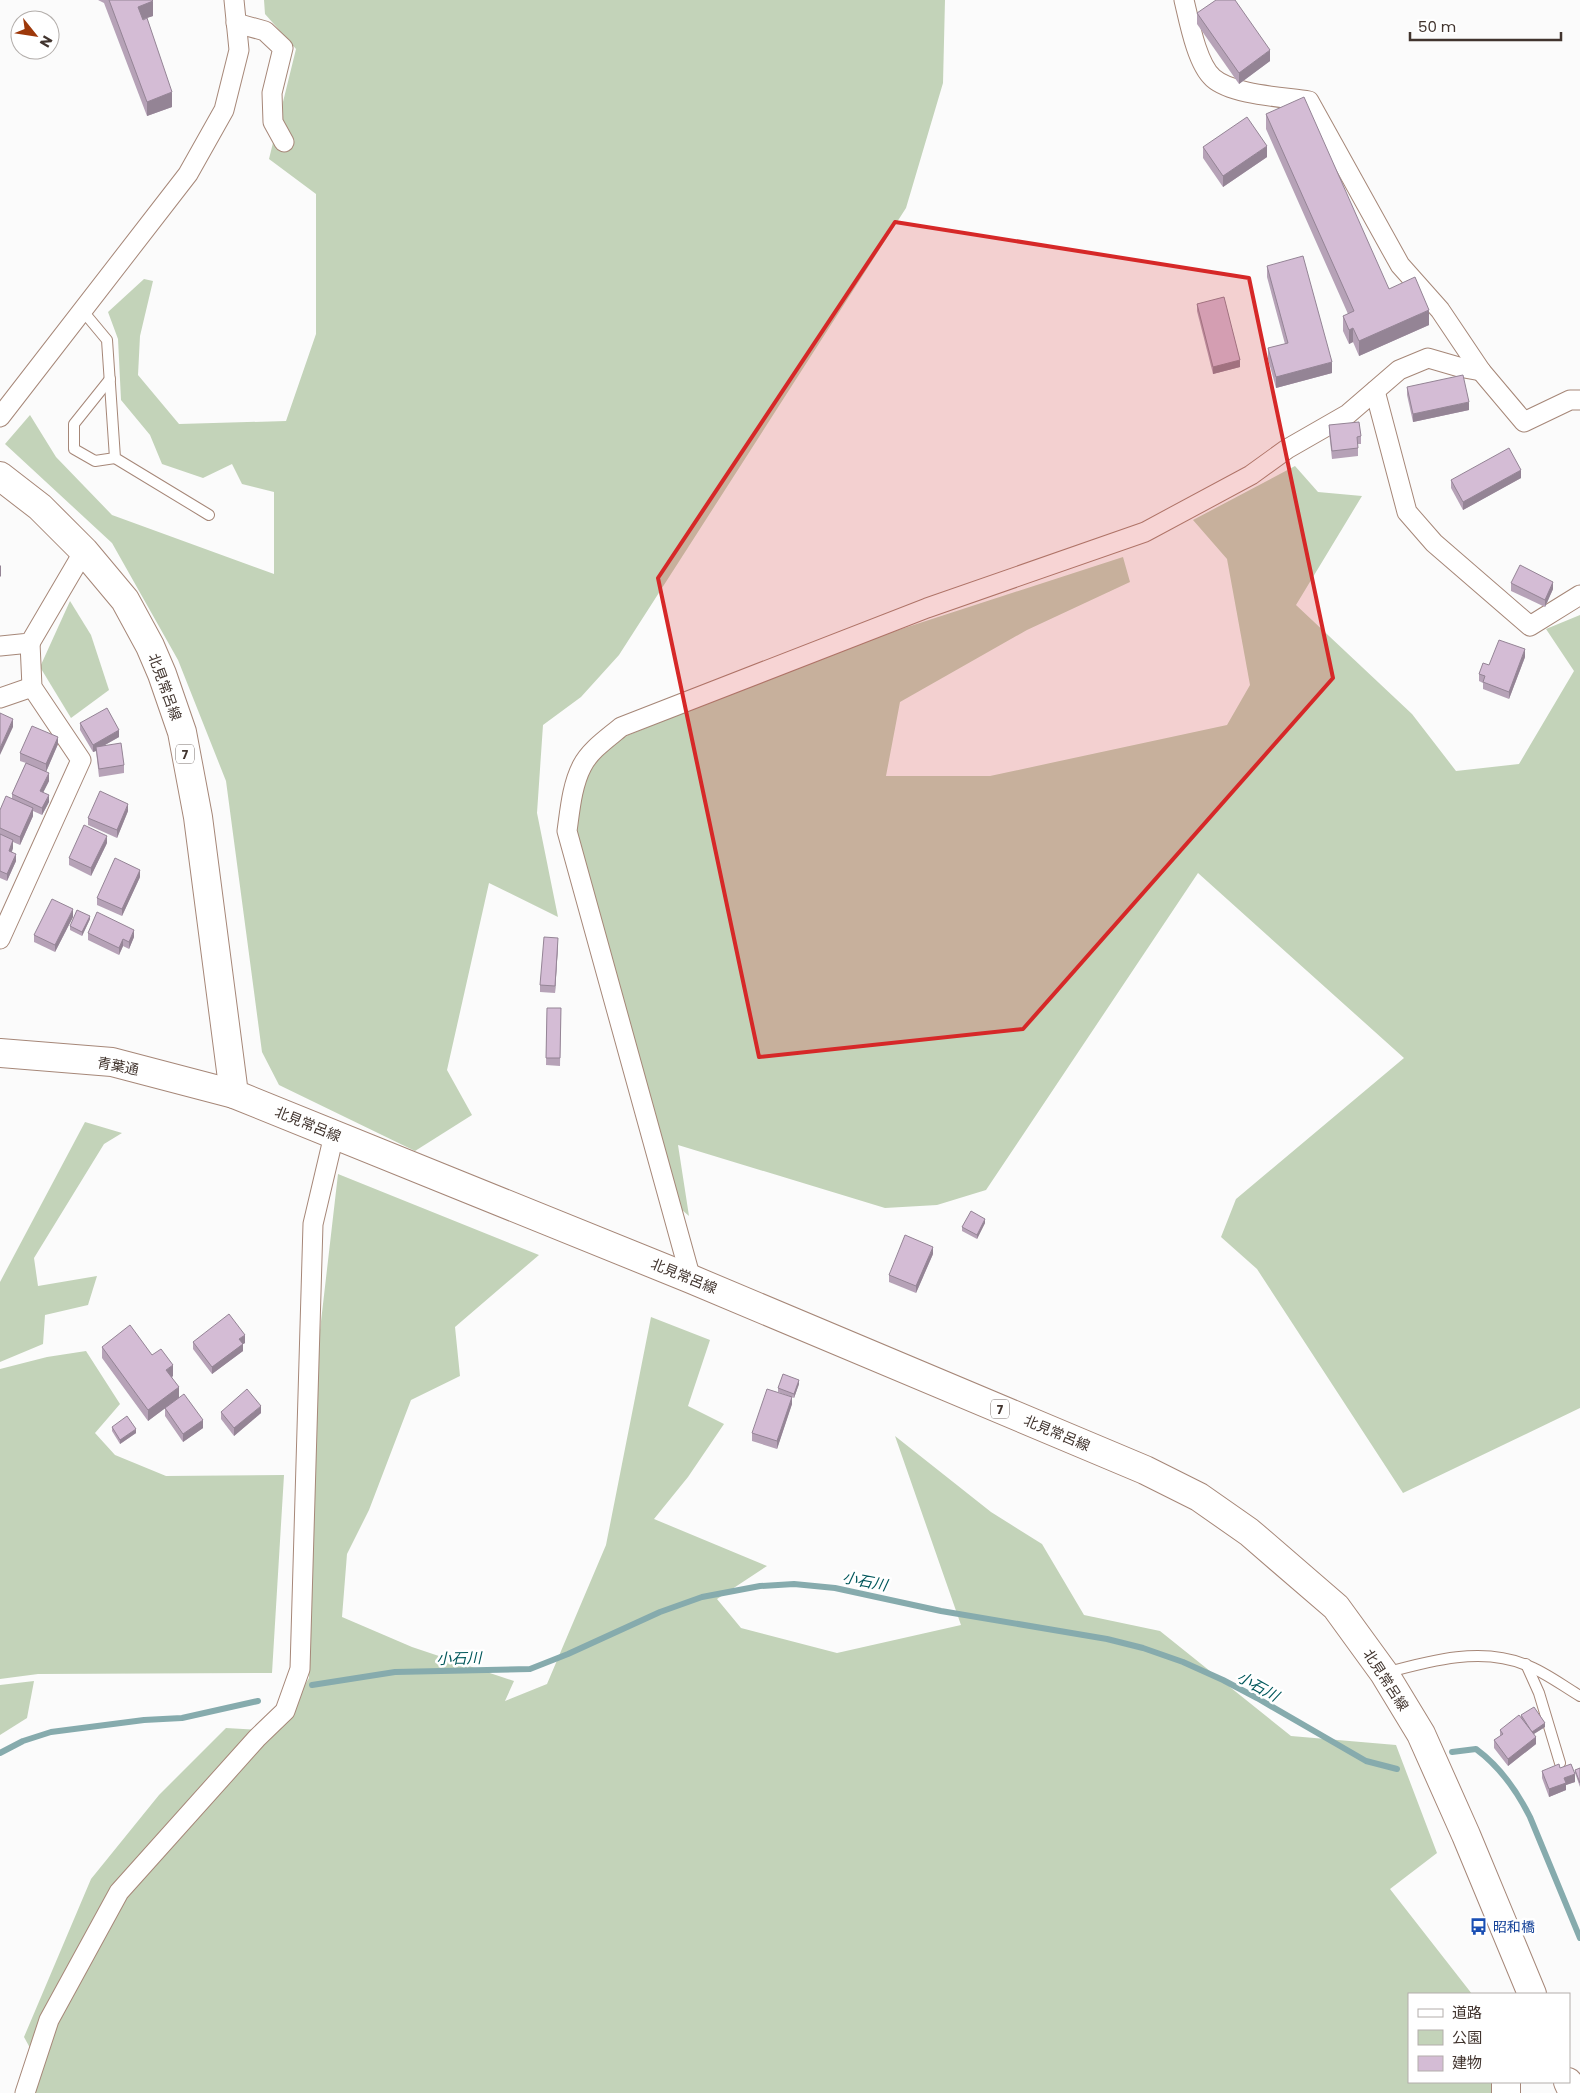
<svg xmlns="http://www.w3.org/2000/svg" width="1580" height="2093" font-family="Poppins,'Noto Sans JP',sans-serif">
<rect width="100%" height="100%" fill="#fbfbfb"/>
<!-- green -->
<g fill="#c3d3b9">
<path d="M264,0H945L943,83L906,208L619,655L581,697L543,725L537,813L558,917L489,883L447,1070L472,1115L415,1151L279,1085L262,1052L226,781L178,660L112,543L5,444L30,415L56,457L112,515L274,574V492L242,484L232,464L203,478L162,464L150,435L121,400L118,339L108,312L144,279L153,281L140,336L138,375L179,424L286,421L316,334V194L269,159L296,49L265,14Z"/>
<path d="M1295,466L1318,492L1362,496L1296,605L1412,714L1456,771L1519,764L1574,671L1546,629L1580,615V1408L1403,1493L1257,1269L1221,1237L1236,1199L1404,1058L1198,873L986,1190L937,1205L885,1208L678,1145L689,1216L673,1202L572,823L585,771L621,738L846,647L1123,557L1130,582L1027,630L900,702L886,776H990L1227,725L1250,685L1227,559L1193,520Z"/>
<path d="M70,601L91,635L109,690L71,718L40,667Z"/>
<path d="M85,1122L122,1133L104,1144L34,1258L38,1286L97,1276L88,1305L45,1315L43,1344L0,1362V1282Z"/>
<path d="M338,1174L539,1255L455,1327L460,1376L411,1400L369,1510L347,1554L342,1617L412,1647L514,1681L505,1701L547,1684L606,1545L651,1317L710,1340L688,1406L724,1424L688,1477L654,1519L767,1566L717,1599L741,1628L837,1653L961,1625L895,1436L991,1512L1042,1544L1084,1615L1160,1631L1291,1736L1396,1745L1437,1853L1390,1889L1472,1994H1409V2082H1492L1493,2093H33L41,2068L24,2037L91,1879L159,1795L226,1728L277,1731L309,1678L311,1408Z"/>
<path d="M86,1351L120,1404L95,1433L115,1455L166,1476L284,1475L272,1673L38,1674L0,1679V1369L47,1357Z"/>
<path d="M34,1681L27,1718L0,1735V1685Z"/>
</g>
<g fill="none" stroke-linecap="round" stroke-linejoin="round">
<!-- stream -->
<g stroke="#86abad" stroke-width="6">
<path d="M312,1685L395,1672L530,1669L568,1654L660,1612L702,1597L760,1586L794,1584L835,1588L941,1611L1107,1639L1143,1648L1183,1662L1223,1680L1257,1698L1366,1761L1397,1769"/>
<path d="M1452,1752L1476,1749C1499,1766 1517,1791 1530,1817L1580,1938"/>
<path d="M0,1753L23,1741L51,1732L144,1720L182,1718L258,1701"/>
</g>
<defs>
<g id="lane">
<path d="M82,310L107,340L115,458L209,515"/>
<path d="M110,379L74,424V449L95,461L115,458"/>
<path d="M1526,1664L1539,1693L1560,1763"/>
<path d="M1385,1673C1429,1661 1482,1646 1526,1665C1545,1672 1563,1686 1580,1696"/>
</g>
<g id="street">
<path d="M1184,0C1189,21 1197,64 1213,78C1232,95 1284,97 1309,101L1400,265L1440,310L1481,371L1524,422L1570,400H1580"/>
<path d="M236,23L265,31L283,48L272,93L273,122L284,142"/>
<path d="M1375,391L1407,512L1434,543L1530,626L1580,595"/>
<path d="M0,417L188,174L224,110L239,50L234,0"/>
<path d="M0,646L30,643L84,551"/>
<path d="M0,698L32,687"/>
<path d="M0,939L81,760L32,687L30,643"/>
<path d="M691,1279L567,831C570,810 572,785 582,766C590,750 608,738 621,727L927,608L1145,532L1251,475L1287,449L1348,414L1399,370L1428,358L1459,367L1481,371"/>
<path d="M25,2093L49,2020L119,1892L257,1738L285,1711L300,1669L313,1224L334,1135"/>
</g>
<g id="secondary">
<path d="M0,1053L112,1062L234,1094"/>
<path d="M1506,2093V2082"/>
</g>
<g id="primary">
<path d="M0,476L40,507L84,551L125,600L150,646L162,674L182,732L198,817L234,1094L691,1279L1145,1470L1199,1497L1249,1532L1336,1607L1384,1673L1421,1734L1466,1835L1532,1994"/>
<path d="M1568,2082L1573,2093"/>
</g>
</defs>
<!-- lane casing -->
<use href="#lane" stroke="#a68778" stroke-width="12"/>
<!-- street casing -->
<use href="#street" stroke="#a68778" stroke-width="21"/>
<!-- secondary casing -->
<use href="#secondary" stroke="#a68778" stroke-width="30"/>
<!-- primary casing -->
<use href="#primary" stroke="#a68778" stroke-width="30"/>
<!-- lane -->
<use href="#lane" stroke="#fff" stroke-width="10"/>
<!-- street -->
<use href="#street" stroke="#fff" stroke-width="19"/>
<!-- secondary -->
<use href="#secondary" stroke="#fff" stroke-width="28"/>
<!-- primary -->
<use href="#primary" stroke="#fff" stroke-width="28"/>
</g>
<!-- wall -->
<g fill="#b6a2b7">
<path d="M98,0H152L153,16L143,19L172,107L147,116L104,3Z"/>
<path d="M1197,13L1270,61L1239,84L1197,24Z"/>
<path d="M1266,114L1389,289L1429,325L1359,356L1353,342L1349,344L1343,331V316L1348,314L1266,129Z"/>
<path d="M1203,147L1267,157L1223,187L1203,158Z"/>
<path d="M1267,266L1332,373L1276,388L1268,359V348L1285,344L1267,277Z"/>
<path d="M1197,304L1240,367L1213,374L1197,311Z"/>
<path d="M1407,387L1469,410L1413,422L1407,395Z"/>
<path d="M1329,425L1361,436V444H1358V456L1332,459L1329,432Z"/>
<path d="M1521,478L1463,510L1451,488V480Z"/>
<path d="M1511,583L1553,589L1545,607L1511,591Z"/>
<path d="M1525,657L1509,699L1483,689V683L1479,681V674L1489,665Z"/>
<path d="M80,723L119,737L105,745L124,765V773L99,777L96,751L93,752L80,730Z"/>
<path d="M58,744L46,772L49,781L43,792L49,802L42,815L33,811V816L20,845L13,842V848L12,852L16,861L7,881L0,878V810L12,799V794L26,763L20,761V753Z"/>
<path d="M128,811L117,838L88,825V818Z"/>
<path d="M107,843L91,876L69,865V858Z"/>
<path d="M140,877L122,916L97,905V898Z"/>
<path d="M73,917L55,952L34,942V935Z"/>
<path d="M90,919L82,936L70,930V926Z"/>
<path d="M88,933L134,937L129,949L123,946L119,955L88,940Z"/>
<path d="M558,945L555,993L540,992V985Z"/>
<path d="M547,1008H561L560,1066L546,1065Z"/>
<path d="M985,1223L977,1239L962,1231V1227Z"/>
<path d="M933,1254L916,1293L889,1282V1275Z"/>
<path d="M193,1342L245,1343L243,1344V1351L212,1374L193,1349Z"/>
<path d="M102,1347L152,1355L173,1376L172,1377L179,1398L203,1428L183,1442L165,1416V1408L148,1421L102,1358Z"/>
<path d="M799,1384L794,1398L792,1397V1404L777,1449L752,1441V1433L789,1396L778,1392V1388Z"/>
<path d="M221,1412L261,1413L234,1436L221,1419Z"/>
<path d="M112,1427L136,1433L120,1444L112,1431Z"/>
<path d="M1521,1715L1545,1727L1534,1734L1536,1744L1508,1766L1494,1748V1740L1500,1736V1730L1521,1718Z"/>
<path d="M1560,1768L1575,1782L1566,1785V1790L1549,1797L1542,1778V1771Z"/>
<path d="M1580,1768V1787L1575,1773V1770Z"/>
</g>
<!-- shaded-wall -->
<g fill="#948495">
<path d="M153,1V16L138,21V7Z"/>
<path d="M1270,50V61L1239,84V73Z"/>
<path d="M172,92V107L147,116V102Z"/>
<path d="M1267,146V157L1223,187V176Z"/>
<path d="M1429,310V325L1359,356V341Z"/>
<path d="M1353,328V342L1349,344V330Z"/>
<path d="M1240,360V367L1213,374V367Z"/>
<path d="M1332,362V373L1276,388V377Z"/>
<path d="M1469,402V410L1413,422V414Z"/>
<path d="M1521,470V478L1463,510V502Z"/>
<path d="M1,565V576L0,577V566Z"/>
<path d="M1553,582V589L1545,607V600Z"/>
<path d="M1525,649V657L1509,699V692Z"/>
<path d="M13,719V727L0,755V748Z"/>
<path d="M119,730V737L96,750V747V751L93,752V745Z"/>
<path d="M58,737V744L46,772V764Z"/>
<path d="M49,773V781L40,799V791Z"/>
<path d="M49,795V802L42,815V808Z"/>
<path d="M128,804V811L117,838V830Z"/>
<path d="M33,808V816L20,845V837Z"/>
<path d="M107,836V843L91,876V868Z"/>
<path d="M13,840V848L9,858V851Z"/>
<path d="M16,854V861L7,881V874Z"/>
<path d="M140,870V877L122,916V909Z"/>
<path d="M73,909V917L55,952V945Z"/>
<path d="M90,916V919L82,936V932Z"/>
<path d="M134,930V937L129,949V942Z"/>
<path d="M558,938V945L555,993V986Z"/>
<path d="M123,939V946L119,955V948Z"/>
<path d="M985,1219V1223L977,1239V1235Z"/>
<path d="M933,1247V1254L916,1293V1286Z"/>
<path d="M245,1335V1343L243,1344V1351L212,1374V1367L239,1339Z"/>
<path d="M173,1365V1376L166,1381V1370Z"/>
<path d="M799,1380V1384L794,1398V1394Z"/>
<path d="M179,1387V1398L148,1421V1410Z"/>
<path d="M792,1397V1404L777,1449V1441Z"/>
<path d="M261,1406V1413L234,1436V1428Z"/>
<path d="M203,1420V1428L183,1442V1434Z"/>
<path d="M136,1429V1433L120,1444V1440Z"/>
<path d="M1545,1723V1727L1532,1735V1732Z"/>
<path d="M1536,1737V1744L1508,1766V1759Z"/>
<path d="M1575,1774V1782L1566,1785V1790L1549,1797V1789L1564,1778Z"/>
</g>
<!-- building -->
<g fill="#d4bcd5" stroke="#948495">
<path d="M109,0H152L153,1L138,7L143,20L147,18L172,92L147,102Z"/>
<path d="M1216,0H1235L1270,50L1239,73L1197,13Z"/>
<path d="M1304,97L1389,289L1415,277L1429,310L1359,341L1353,328L1349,330L1343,316L1354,311L1266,114Z"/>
<path d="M1247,117L1267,146L1223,176L1203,147Z"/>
<path d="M1303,256L1332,362L1276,377L1268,348L1288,343L1267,266Z"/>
<path d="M1224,297L1240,360L1213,367L1197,304Z"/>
<path d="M1463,375L1469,402L1413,414L1407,387Z"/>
<path d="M1359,422L1361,436L1357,437L1358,448L1332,451L1329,425Z"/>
<path d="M1509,448L1521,470L1463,502L1451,480Z"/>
<path d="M1520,565L1553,582L1545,600L1511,583Z"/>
<path d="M1499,640L1525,649L1509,692L1483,682L1485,676L1479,674L1483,663L1489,665Z"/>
<path d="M107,708L119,730L93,745L80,723Z"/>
<path d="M0,713L13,719L0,748Z"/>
<path d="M32,726L58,737L46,764L20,753Z"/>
<path d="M121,743L124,765L99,769L96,747Z"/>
<path d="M26,763L49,773L40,791L49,795L42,808L12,794Z"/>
<path d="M100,791L128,804L117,830L88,818Z"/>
<path d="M6,796L33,808L20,837L0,828V810Z"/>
<path d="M84,825L107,836L91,868L69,858Z"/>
<path d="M0,834L13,840L9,851L16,854L7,874L0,871Z"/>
<path d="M115,858L140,870L122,909L97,898Z"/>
<path d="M52,899L73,909L55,945L34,935Z"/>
<path d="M77,910L90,916L82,932L70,926Z"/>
<path d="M97,912L134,930L129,942L123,939L119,948L88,933Z"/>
<path d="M544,937L558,938L555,986L540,985Z"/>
<path d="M547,1008H561L560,1058H546Z"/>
<path d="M971,1211L985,1219L977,1235L962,1227Z"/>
<path d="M905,1235L933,1247L916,1286L889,1275Z"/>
<path d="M229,1314L245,1335L239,1339L243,1344L212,1367L193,1342Z"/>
<path d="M130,1325L152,1355L161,1349L173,1365L166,1370L179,1387L148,1410L102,1347Z"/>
<path d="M783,1374L799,1380L794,1394L778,1388Z"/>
<path d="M247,1389L261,1406L234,1428L221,1412Z"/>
<path d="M767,1389L792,1397L777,1441L752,1433Z"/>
<path d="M184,1394L203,1420L183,1434L165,1408Z"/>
<path d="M127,1416L136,1429L120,1440L112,1427Z"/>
<path d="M1534,1707L1545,1723L1532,1732L1521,1715Z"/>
<path d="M1519,1715L1536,1737L1508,1759L1494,1740L1503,1734L1500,1730Z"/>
<path d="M1559,1764L1560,1768L1571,1764L1575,1774L1564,1778L1566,1783L1549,1789L1542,1771Z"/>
<path d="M1580,1768V1783L1575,1770Z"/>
</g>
<!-- marked area -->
<path fill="#d62828" fill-opacity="0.2" stroke="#d62828" stroke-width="4" stroke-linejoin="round" d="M895,222L1249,278L1333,678L1023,1029L759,1057L658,578Z"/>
<!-- icons -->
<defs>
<symbol id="bus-bare" viewBox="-9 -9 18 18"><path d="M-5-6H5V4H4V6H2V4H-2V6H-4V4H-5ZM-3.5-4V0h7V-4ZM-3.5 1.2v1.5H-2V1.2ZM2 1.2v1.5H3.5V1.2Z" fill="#1a4fb4" stroke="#fff" stroke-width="2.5" paint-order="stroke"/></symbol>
</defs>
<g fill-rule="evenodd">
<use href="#bus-bare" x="1466" y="1914" width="25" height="25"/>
</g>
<g text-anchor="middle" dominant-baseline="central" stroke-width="5" stroke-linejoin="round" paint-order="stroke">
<!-- shield labels -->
<g fill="#fff" stroke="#7a716d" stroke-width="1">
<rect x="176" y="744.5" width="18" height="19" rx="4"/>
<rect x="991" y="1399.5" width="18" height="19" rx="4"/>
</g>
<g font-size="12" font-weight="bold" fill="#41342e">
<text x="185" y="754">7</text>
<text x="1000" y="1409">7</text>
</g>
<!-- street labels -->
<g font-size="14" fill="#41342e" stroke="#fff">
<text transform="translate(165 687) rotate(70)">北見常呂線</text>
<text transform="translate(118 1066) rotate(11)">青葉通</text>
<text transform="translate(308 1124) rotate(22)">北見常呂線</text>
<text transform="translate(684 1276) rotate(22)">北見常呂線</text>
<text transform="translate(1057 1433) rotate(23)">北見常呂線</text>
<text transform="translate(1386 1680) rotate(57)">北見常呂線</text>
</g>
<!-- transit labels -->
<g font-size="14" fill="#164399" stroke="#fff" text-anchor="start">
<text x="1493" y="1927">昭和橋</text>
</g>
<!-- water labels -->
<g font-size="15" font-style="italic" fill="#01575b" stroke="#fff">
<text transform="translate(865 1581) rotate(11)">小石川</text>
<text transform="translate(459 1658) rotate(-1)">小石川</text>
<text transform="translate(1258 1686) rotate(29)">小石川</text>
</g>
</g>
<!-- legend -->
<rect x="1408" y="1993" width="162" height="90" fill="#ffffff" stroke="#b3aeab"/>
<rect x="1418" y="2009" width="25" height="8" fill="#ffffff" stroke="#b3aeab"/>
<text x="1452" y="2018" font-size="15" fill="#41342e">道路</text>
<rect x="1418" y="2030" width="25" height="15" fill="#c3d3b9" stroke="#b3aeab"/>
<text x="1452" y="2043" font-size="15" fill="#41342e">公園</text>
<rect x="1418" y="2056" width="25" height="15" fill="#d4bcd5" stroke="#b3aeab"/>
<text x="1452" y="2068" font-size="15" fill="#41342e">建物</text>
<!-- north arrow -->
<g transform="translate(35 35) rotate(120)"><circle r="24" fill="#ffffff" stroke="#b3aeab"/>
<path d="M0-4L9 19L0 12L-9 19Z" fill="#9d380a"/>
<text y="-8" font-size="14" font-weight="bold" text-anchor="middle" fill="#41342e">N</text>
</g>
<!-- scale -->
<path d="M1410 32v8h151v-8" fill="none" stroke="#41342e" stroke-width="2.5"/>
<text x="1418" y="32" font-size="15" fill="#41342e" stroke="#ffffff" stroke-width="4" paint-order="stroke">50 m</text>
</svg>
